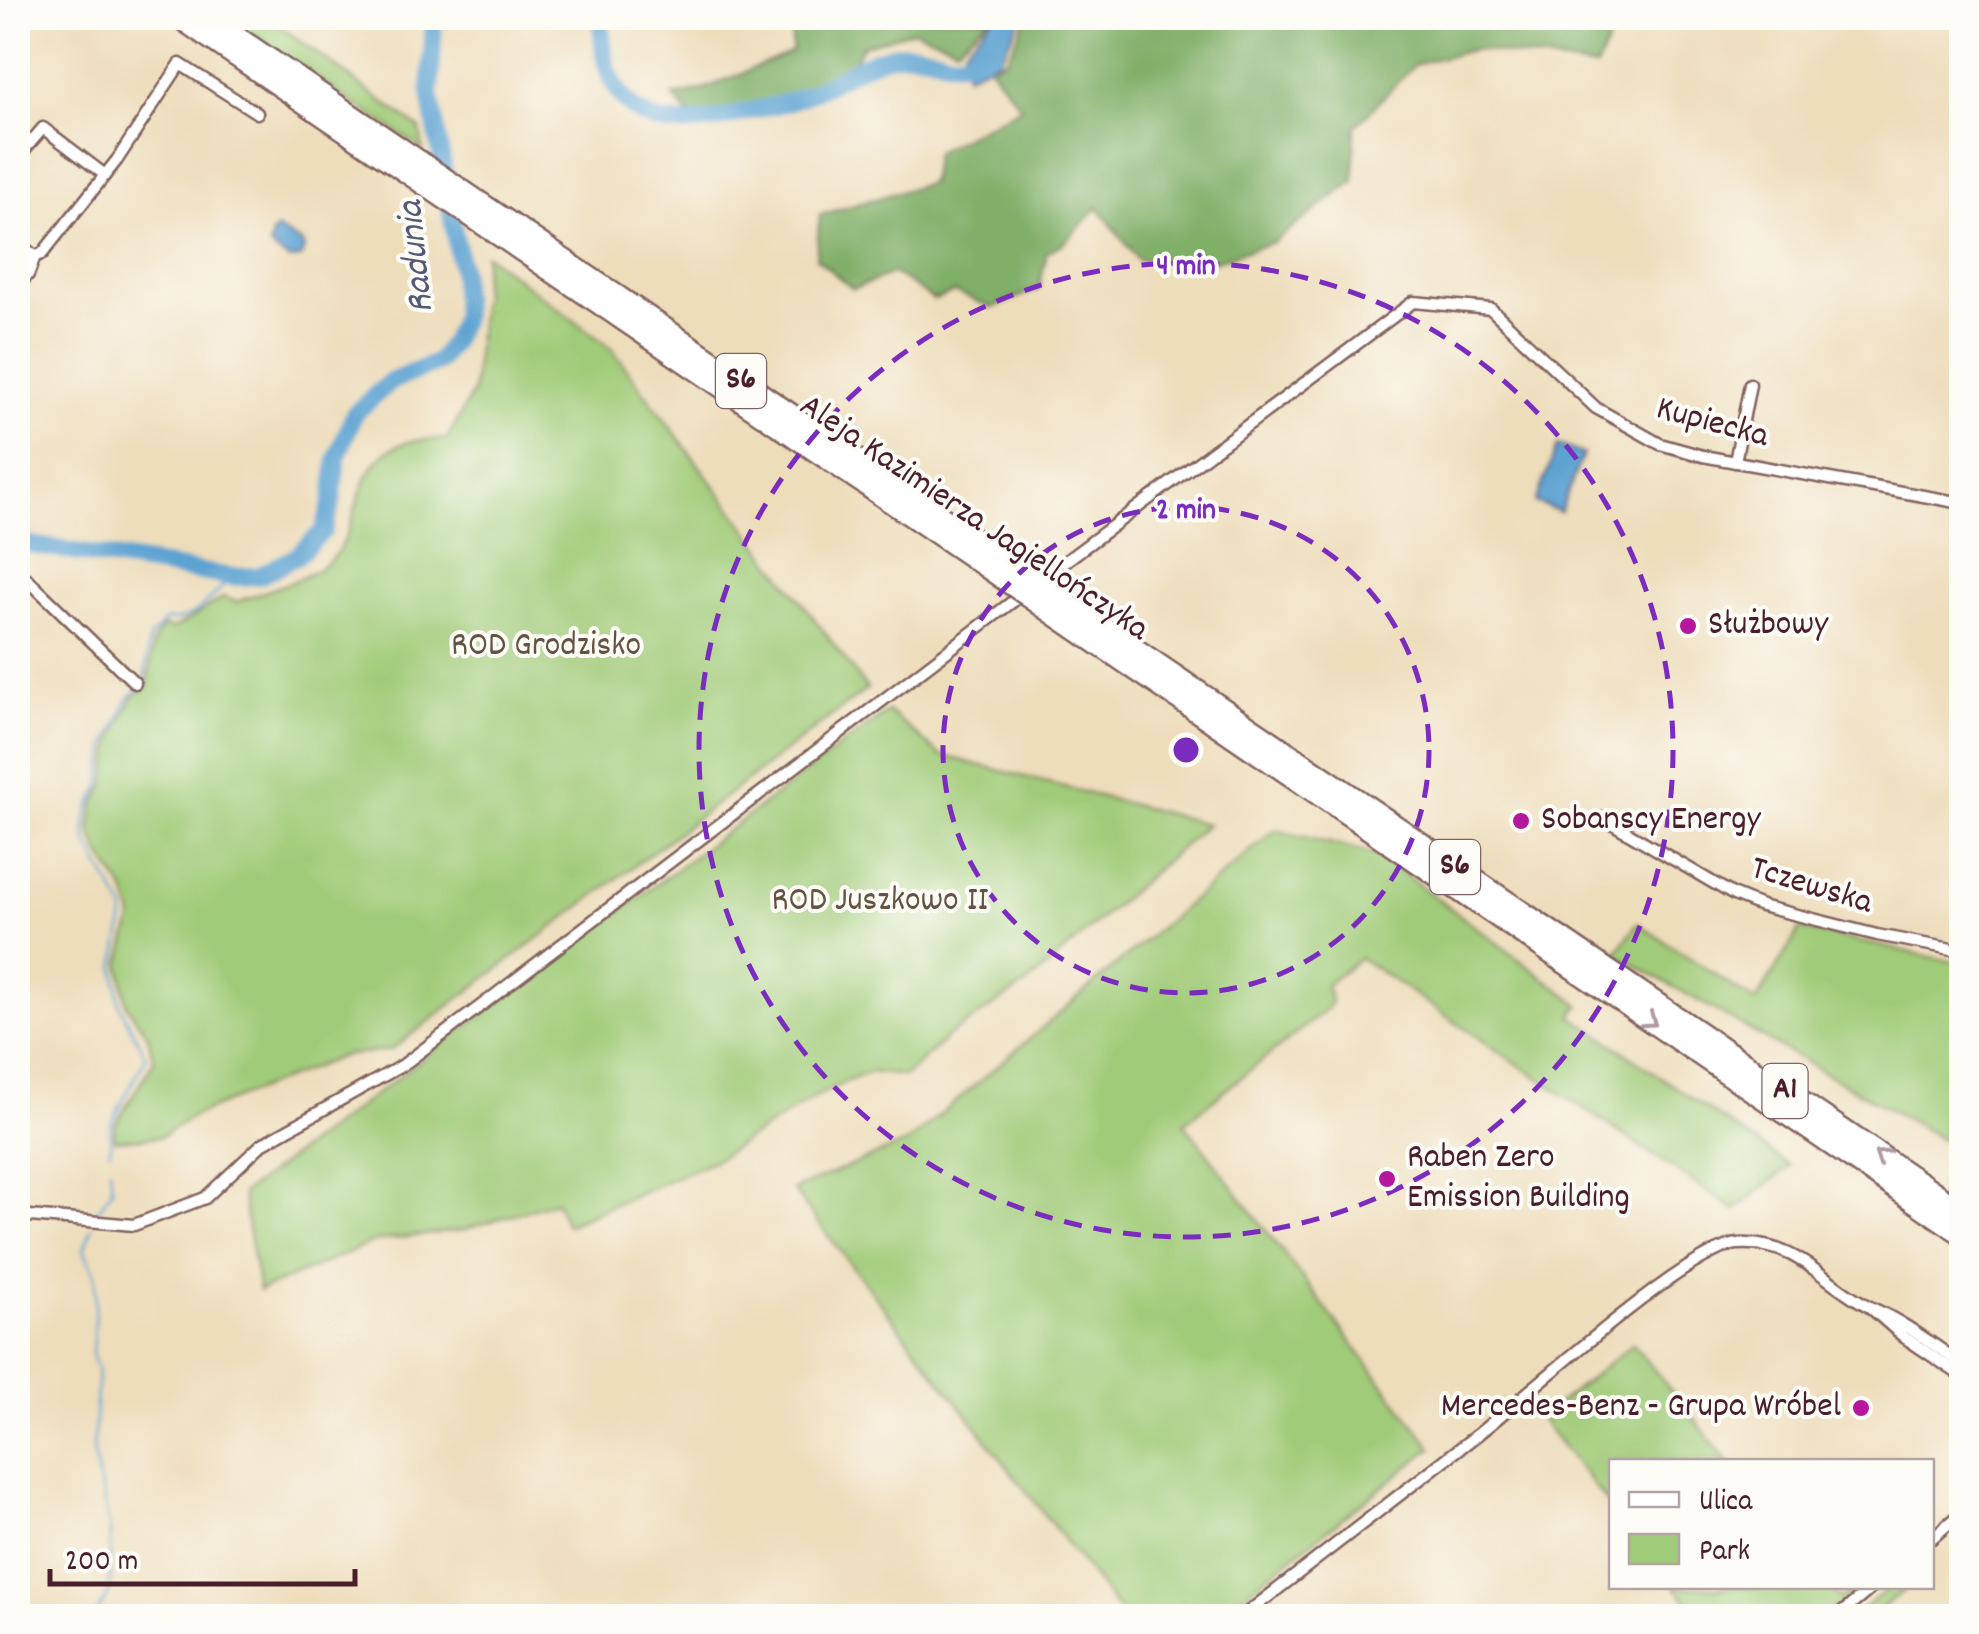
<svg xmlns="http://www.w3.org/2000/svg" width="1979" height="1634" font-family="Dekko,sans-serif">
<rect width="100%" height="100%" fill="#fdfcf7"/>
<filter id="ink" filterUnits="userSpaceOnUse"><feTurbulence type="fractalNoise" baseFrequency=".01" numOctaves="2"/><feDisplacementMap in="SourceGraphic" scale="20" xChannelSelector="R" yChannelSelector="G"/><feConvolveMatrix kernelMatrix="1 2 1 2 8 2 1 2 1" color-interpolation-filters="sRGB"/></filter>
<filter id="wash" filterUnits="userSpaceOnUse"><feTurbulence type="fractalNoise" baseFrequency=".0048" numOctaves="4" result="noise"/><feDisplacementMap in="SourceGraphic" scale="40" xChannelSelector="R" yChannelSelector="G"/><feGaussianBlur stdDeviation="2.25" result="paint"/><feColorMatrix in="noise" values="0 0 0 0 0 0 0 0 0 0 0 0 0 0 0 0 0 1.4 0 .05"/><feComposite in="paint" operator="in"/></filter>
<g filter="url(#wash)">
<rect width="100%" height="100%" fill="#edb"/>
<!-- green -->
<g fill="#a0cb78" stroke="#757552" stroke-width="2.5">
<path d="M228,18H269L420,129L423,150Z"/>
<path d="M485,254L611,348L867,689L391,1050L342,1056L195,1115L160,1137L114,1140L115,1125L154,1061L148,1036L127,1006L120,964L133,916L125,891L99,852L90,830L94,806L105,785L112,741L133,697L147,687L154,639L163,626L174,629L224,597L236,602C259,593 304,580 323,566C367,535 345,460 408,442C420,439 435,440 447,439L473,392Z"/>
<path d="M888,711L940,755L1207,824L1031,981L948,1036L905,1076L870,1072L850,1080L811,1099L715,1160L566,1225L556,1201L463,1230L376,1241L259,1291L242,1194Z"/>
<path d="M1275,830L1379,855L1580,1005L1572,1016L1790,1166L1735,1210L1360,958L1326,985L1331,1001L1328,1008L1184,1123L1432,1448L1217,1616H1123L793,1190L908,1142Z"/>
<path d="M1637,923L1756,1002L1800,929L1961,963V1150L1616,954Z"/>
<path d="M1633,1344L1728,1461L1612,1462L1611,1507L1540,1418Z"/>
<path d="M1675,1587H1829L1840,1599L1847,1593L1851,1597L1828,1616H1699Z"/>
<path d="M1890,1587H1908L1872,1616H1854Z"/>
</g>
<!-- forest -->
<g fill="#80af68" stroke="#65674a" stroke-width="2.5">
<path d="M792,18H990L957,47L914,30L862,46L849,72L801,97L697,124L673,96L702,90L792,52Z"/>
<path d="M1026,18H1619L1596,68L1475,49L1415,64L1355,127L1354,181L1274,242L1212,262L1138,260L1098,207L1064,243L1047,252L1039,289L992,308L955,292L934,300L894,273L853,289L816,258L820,215L930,183L935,152L1021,107L990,67L1007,58Z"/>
</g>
<!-- water -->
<g fill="#5da3d2" stroke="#54617e" stroke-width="2.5">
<path d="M993,18H1021L1000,59L966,75L964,49Z"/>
<path d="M278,229L302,243L304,248L301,258L289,260L270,247L272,233Z"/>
<path d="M1558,445L1583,454L1560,512L1535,502Z"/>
</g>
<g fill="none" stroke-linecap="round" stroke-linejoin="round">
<!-- stream -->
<g stroke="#5da3d2" stroke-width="2.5">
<path d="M110,1151L111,1124L146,1057L120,1006L115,968L125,911L89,846L85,831L89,809L101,785L106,746L129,697L144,684L149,638L166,620C193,625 214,594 232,577"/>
<path d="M95,1216L112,1189L110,1168"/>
<path d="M92,1228L84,1249L95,1274L96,1295L92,1354L98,1371L93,1453L110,1529V1591L95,1616"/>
</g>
<!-- river -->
<g stroke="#5da3d2" stroke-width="18">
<path d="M600,18C603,34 602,54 608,70C633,140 693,127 750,111C767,107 785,104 801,97C830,86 854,66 884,57C947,38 955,99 1008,18"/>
<path d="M18,543L232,577L259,576L297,556L323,531L332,502L337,458L354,414L390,382L438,362L452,342L463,316L461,270L430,94L434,18"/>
</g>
</g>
</g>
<g filter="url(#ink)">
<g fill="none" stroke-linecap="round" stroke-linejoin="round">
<defs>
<g id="street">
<path d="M18,157L43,128L105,175"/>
<path d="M32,257L42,254L117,160L180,64L257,113"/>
<path d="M1735,462L1750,384"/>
<path d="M1047,575L1413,302L1491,309L1596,408L1660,444L1703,456L1962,503"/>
<path d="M18,581L25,577L135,683"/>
<path d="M1603,818L1734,895L1761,906L1877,935L1962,951"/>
<path d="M18,1215L134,1225L205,1198L262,1144L403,1065L1016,599"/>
<path d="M1871,1308L1904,1337L1962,1376"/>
<path d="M1932,1538L1962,1512"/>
<path d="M1243,1616C1321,1556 1399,1496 1477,1435C1524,1398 1689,1247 1738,1244C1797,1240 1826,1286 1872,1308C1904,1322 1932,1344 1962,1364"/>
<path d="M1838,1616L1874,1586"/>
</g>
<path id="secondary" d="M18,246L32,257L26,273L18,282"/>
<g id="highway">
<path d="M180,18L995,573"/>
<path d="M209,18L1009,563"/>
<path d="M1056,595L1962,1211"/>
<path d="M1041,605L1962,1234"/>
</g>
</defs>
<!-- street casing -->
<use href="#street" stroke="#83625d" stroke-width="15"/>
<!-- secondary casing -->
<use href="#secondary" stroke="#83625d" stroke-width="20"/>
<!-- highway casing -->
<use href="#highway" stroke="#83625d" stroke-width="25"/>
<!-- street -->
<use href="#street" stroke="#fff" stroke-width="10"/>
<!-- secondary -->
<use href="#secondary" stroke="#fff" stroke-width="15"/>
<!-- highway -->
<use href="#highway" stroke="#fff" stroke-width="20"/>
<defs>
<g id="highway-bridge">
<path d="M1009,563L1056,595"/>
<path d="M995,573L1041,605"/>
</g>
</defs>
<!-- highway-bridge casing -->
<use href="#highway-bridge" stroke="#83625d" stroke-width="25" stroke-linecap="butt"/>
<!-- highway-bridge -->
<use href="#highway-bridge" stroke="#fff" stroke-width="20"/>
</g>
<!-- one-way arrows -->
<defs><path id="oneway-chevron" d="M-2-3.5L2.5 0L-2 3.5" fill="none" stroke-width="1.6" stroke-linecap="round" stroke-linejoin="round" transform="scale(2.5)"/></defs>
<g stroke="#ae9aa0">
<use href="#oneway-chevron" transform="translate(1650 1021) rotate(35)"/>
<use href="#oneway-chevron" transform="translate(1881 1156) rotate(-146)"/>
</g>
</g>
<!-- distance rings -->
<g fill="none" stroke="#7b2cbf" stroke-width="5" stroke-dasharray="18 12">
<circle cx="1186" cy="750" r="243"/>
<circle cx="1186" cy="750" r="487"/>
</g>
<!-- markers -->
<g fill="#b5179e" stroke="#fdfcf7" stroke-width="4">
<circle cx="1688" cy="626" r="10"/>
<circle cx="1521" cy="821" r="10"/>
<circle cx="1387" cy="1179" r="10"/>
<circle cx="1861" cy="1408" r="10"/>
</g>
<g text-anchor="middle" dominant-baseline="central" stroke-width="8" stroke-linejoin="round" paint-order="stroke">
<!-- shield labels -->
<g fill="#fdfcf7" stroke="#806168" stroke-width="2.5">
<rect x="716" y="354" width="50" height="54" rx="8"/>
<rect x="1430" y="840" width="50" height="54" rx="8"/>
<rect x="1762.5" y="1064" width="45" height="54" rx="8"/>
</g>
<g font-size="32" font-weight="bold" fill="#4a1f2b">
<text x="741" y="381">S6</text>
<text x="1455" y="867">S6</text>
<text x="1785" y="1091">A1</text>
</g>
<!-- street labels -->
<g font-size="35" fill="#4a1f2b" stroke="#fdfcf7">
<text transform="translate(1712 424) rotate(15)">Kupiecka</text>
<text transform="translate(973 519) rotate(34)">Aleja Kazimierza Jagiellończyka</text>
<text transform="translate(1811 887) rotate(17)">Tczewska</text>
</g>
<!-- poi labels -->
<g font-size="35" fill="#4a1f2b" stroke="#fdfcf7" text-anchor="start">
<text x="1708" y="626">Służbowy</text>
<text x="1541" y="821">Sobanscy Energy</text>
<text x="1407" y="1159">Raben Zero<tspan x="1407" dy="40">Emission Building</tspan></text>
<text x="1841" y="1408" text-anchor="end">Mercedes-Benz - Grupa Wróbel</text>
</g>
<!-- park labels -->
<g font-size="35" fill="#645342" stroke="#fdfcf7">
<text x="546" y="647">ROD Grodzisko</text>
<text x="880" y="902">ROD Juszkowo II</text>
</g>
<!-- water labels -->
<g font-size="38" font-style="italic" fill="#535a76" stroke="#fdfcf7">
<text transform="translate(418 257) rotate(-96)">Radunia</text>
</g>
</g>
<circle cx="1186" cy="750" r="15" fill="#7b2cbf" stroke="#fdfcf7" stroke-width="5"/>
<g font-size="30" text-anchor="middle" font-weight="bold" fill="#7b2cbf" stroke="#fdfcf7" stroke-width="8" stroke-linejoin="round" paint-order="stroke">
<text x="1186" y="274">4 min</text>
<text x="1186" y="518">2 min</text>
</g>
<!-- margin -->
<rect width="1979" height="1634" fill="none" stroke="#fdfcf7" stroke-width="60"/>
<!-- legend -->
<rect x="1609" y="1459" width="325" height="130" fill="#fdfcf7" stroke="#b5a4a5" stroke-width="2.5"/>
<rect x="1629" y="1492" width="50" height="15" fill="#ffffff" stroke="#b5a4a5" stroke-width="2.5"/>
<text x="1699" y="1509" font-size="30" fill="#4a1f2b">Ulica</text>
<rect x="1629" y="1534" width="50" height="30" fill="#a0cb78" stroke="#b5a4a5" stroke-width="2.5"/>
<text x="1699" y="1559" font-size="30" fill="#4a1f2b">Park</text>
<!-- scale -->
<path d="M50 1569v15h305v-15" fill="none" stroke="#4a1f2b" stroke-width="5"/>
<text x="65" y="1569" font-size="30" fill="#4a1f2b" stroke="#fdfcf7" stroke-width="8" paint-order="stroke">200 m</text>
</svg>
